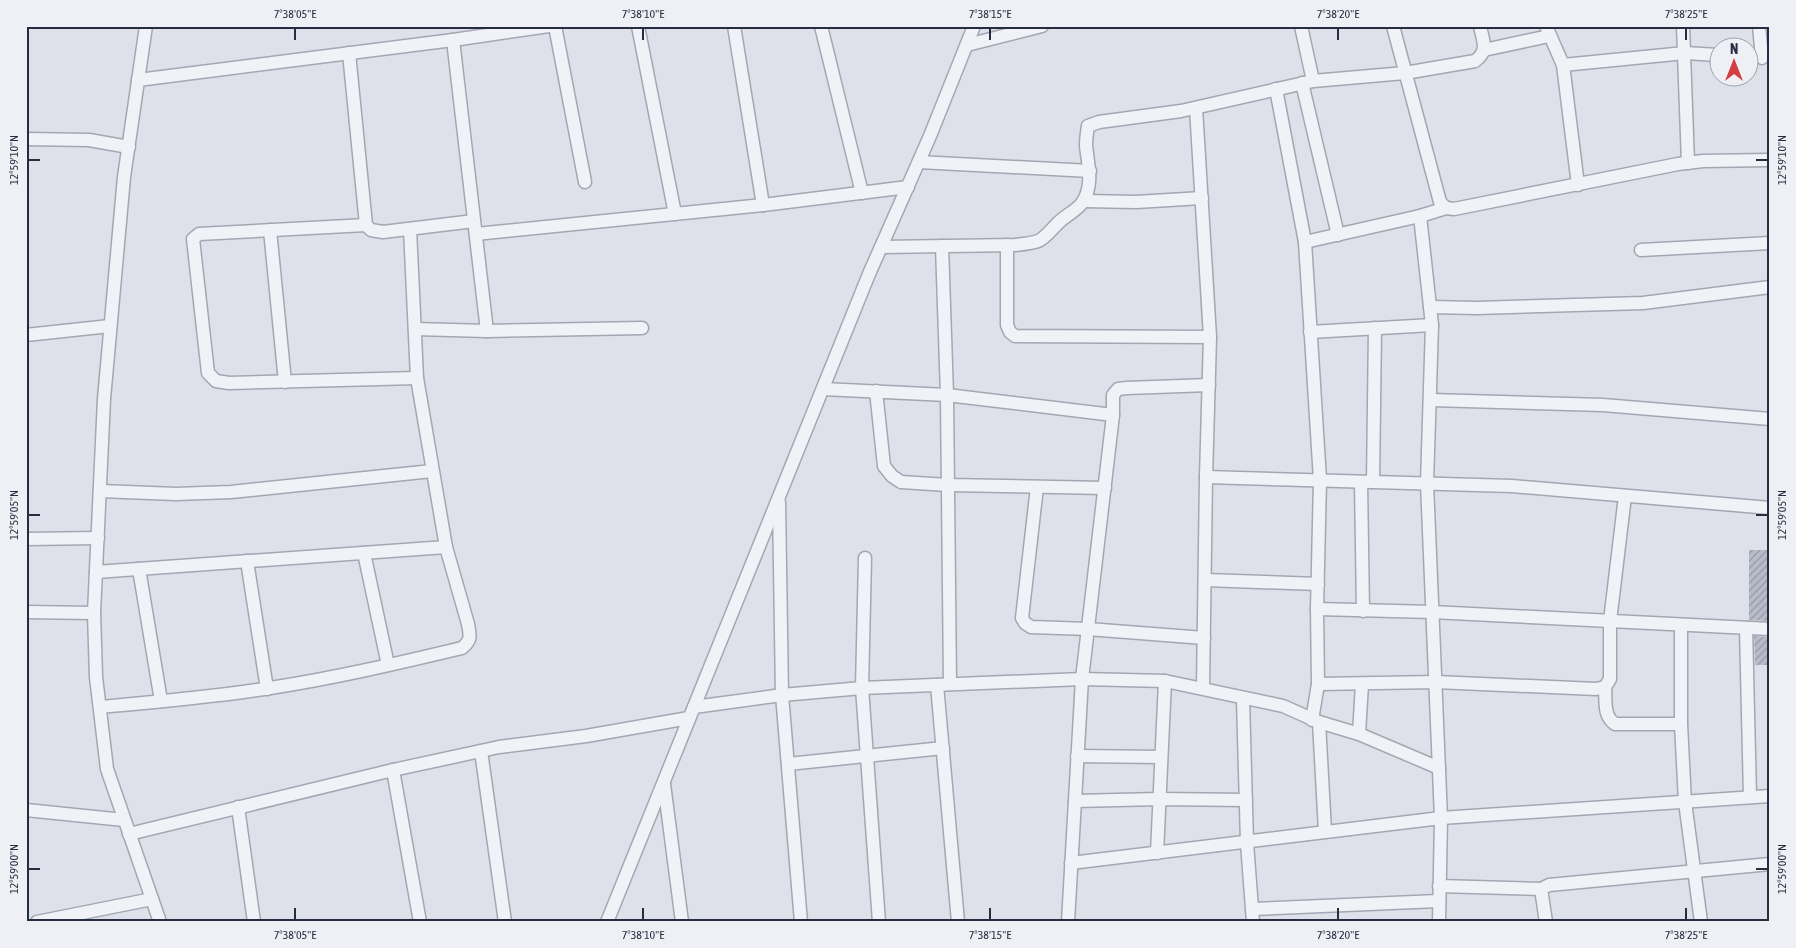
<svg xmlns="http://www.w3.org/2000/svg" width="1796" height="948" font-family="'Asap Condensed',sans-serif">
<defs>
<pattern id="building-hatch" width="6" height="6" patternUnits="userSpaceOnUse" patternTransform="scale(1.25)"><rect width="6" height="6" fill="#b8bcc9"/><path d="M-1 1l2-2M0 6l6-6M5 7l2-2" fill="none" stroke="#9699a5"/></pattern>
</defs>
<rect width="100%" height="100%" fill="#dee1e9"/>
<!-- building -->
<g fill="url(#building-hatch)">
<path d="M1749,550H1770V621L1749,620Z"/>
<path d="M1754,636L1770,637V665H1755Z"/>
</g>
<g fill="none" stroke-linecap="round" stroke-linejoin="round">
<defs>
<g id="minor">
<path d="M146,26L124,177L104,399L94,613L96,677L107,769L160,922"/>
<path d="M555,26L585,182"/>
<path d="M638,26L675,214"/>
<path d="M734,26L763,205"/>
<path d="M821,26L862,193"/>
<path d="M1301,26L1313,81"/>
<path d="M1393,26L1440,202L1446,208"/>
<path d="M1546,26L1563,65L1578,185"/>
<path d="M1683,26L1688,163"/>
<path d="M1759,26L1762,58"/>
<path d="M453,40L487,331"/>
<path d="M967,45L1042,26"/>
<path d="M1484,50L1549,36"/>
<path d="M349,53L366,225L371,230L383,232L474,221"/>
<path d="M1563,65L1685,53L1718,55"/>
<path d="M138,80L453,40L549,26"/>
<path d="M1302,83L1338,235"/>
<path d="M1276,89L1305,242L1320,480L1317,609L1318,684L1312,720"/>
<path d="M1196,108L1210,337L1206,477L1203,688"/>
<path d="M26,139L89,140L129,147"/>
<path d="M919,162L1090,171"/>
<path d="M1084,201L1136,202L1202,198"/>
<path d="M1420,216L1432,325L1427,483L1441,818L1439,922"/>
<path d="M366,225L199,234L193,239L208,373L216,381L229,383L417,378"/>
<path d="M270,230L285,382"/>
<path d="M476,234L763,205L908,187"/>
<path d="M1305,242L1420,216L1446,208L1454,209L1678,164L1703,161L1770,160"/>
<path d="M1007,245V325L1010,332L1015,336L1210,337"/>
<path d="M942,246L947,395L950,684"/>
<path d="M881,247L1015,245C1043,242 1040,242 1058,223C1066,215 1076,211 1082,203C1094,186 1088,164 1086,146C1086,139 1087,132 1088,126L1099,122L1181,111L1313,81L1405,73L1475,61C1489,51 1483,41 1480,26"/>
<path d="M1641,250L1770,243"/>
<path d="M1430,307L1477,308L1643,303L1770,287"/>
<path d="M415,329L487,331L642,328"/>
<path d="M1310,332L1432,325"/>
<path d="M26,335L110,326"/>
<path d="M823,389L947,395L1113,415"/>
<path d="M876,391L884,466L892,476L901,482L948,485L1105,488"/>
<path d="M1431,400L1603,405L1770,419"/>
<path d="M1206,477L1512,486L1770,508"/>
<path d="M1361,482L1363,611"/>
<path d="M1373,482L1375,328"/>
<path d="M1037,487L1022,618L1025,623L1031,627L1088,629L1204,638"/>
<path d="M100,491L176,494L231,492L432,471"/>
<path d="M779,502L782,695L801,922"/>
<path d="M26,539L98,538"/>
<path d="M364,553L388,665"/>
<path d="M865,558L862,688L879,922"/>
<path d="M247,561L267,689"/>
<path d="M139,569L161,701"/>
<path d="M96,572L446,547"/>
<path d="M1205,580L1318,584"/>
<path d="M1317,609L1432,612L1770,629"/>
<path d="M26,612L94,613"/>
<path d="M1681,625V724L1685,802L1701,922"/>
<path d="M1746,628L1750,797"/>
<path d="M1318,684L1436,682L1596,689L1605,687L1610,679V621L1625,496"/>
<path d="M937,685L958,922"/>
<path d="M1605,687C1606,701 1603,716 1615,724H1681"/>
<path d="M1243,699L1247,843L1253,922"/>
<path d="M100,707C156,702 214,697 270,688C335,678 399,663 462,648C472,640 470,635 468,624L446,547L417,378L410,229"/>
<path d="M694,707L782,695L862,688L1082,679L1165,681L1283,706L1319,722L1359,734L1439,768"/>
<path d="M1319,722L1325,831"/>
<path d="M1359,734L1362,684"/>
<path d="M481,751L505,922"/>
<path d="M1077,756L1161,757"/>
<path d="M788,764L943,748"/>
<path d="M393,770L420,922"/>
<path d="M664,784L682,922"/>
<path d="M1075,801L1159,799L1246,800"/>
<path d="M238,807L254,922"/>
<path d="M26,810L124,820"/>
<path d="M129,834L393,770L499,747L586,736L689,718"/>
<path d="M1157,853L1165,681"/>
<path d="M1071,863L1441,818L1770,796"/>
<path d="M1439,886L1541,889"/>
<path d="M1252,909L1438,901"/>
<path d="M37,922L152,899"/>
<path d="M607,922L869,274L930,136L974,26"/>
<path d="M1068,922L1082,679L1113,415V395L1118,389L1127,388L1209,385"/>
<path d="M1546,922L1541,889L1549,885L1770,864"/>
</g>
</defs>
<!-- minor casing -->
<use href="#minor" stroke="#a3a7b3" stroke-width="15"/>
<!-- minor -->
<use href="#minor" stroke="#f1f2f7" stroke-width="12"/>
</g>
<!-- ticks -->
<path fill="none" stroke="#272d40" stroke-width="2" d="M295,28V40M643,28V40M990,28V40M1338,28V40M1686,28V40M28,160H40M1756,160H1768M28,515H40M1756,515H1768M28,869H40M1756,869H1768M295,908V920M643,908V920M990,908V920M1338,908V920M1686,908V920"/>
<!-- border -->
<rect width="1796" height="948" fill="none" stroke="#eef0f6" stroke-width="55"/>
<!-- north arrow -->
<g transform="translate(1734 62)"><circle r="24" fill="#eef0f6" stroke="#9ea2ad"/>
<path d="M0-4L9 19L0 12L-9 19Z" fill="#d43d41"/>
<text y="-8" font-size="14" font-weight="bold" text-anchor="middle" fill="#272d40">N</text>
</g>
<rect x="28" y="28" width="1740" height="892" fill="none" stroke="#272d40" stroke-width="2"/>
<g font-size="12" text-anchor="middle" fill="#272d40">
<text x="295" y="18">7°38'05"E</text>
<text x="643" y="18">7°38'10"E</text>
<text x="990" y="18">7°38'15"E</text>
<text x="1338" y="18">7°38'20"E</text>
<text x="1686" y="18">7°38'25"E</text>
<text transform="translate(14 160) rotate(-90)" y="4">12°59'10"N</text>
<text transform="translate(1782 160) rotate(-90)" y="4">12°59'10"N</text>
<text transform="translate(14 515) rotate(-90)" y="4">12°59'05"N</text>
<text transform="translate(1782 515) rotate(-90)" y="4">12°59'05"N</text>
<text transform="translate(14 869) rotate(-90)" y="4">12°59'00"N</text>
<text transform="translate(1782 869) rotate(-90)" y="4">12°59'00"N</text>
<text x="295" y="939">7°38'05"E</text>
<text x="643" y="939">7°38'10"E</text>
<text x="990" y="939">7°38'15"E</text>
<text x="1338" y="939">7°38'20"E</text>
<text x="1686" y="939">7°38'25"E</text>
</g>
</svg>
